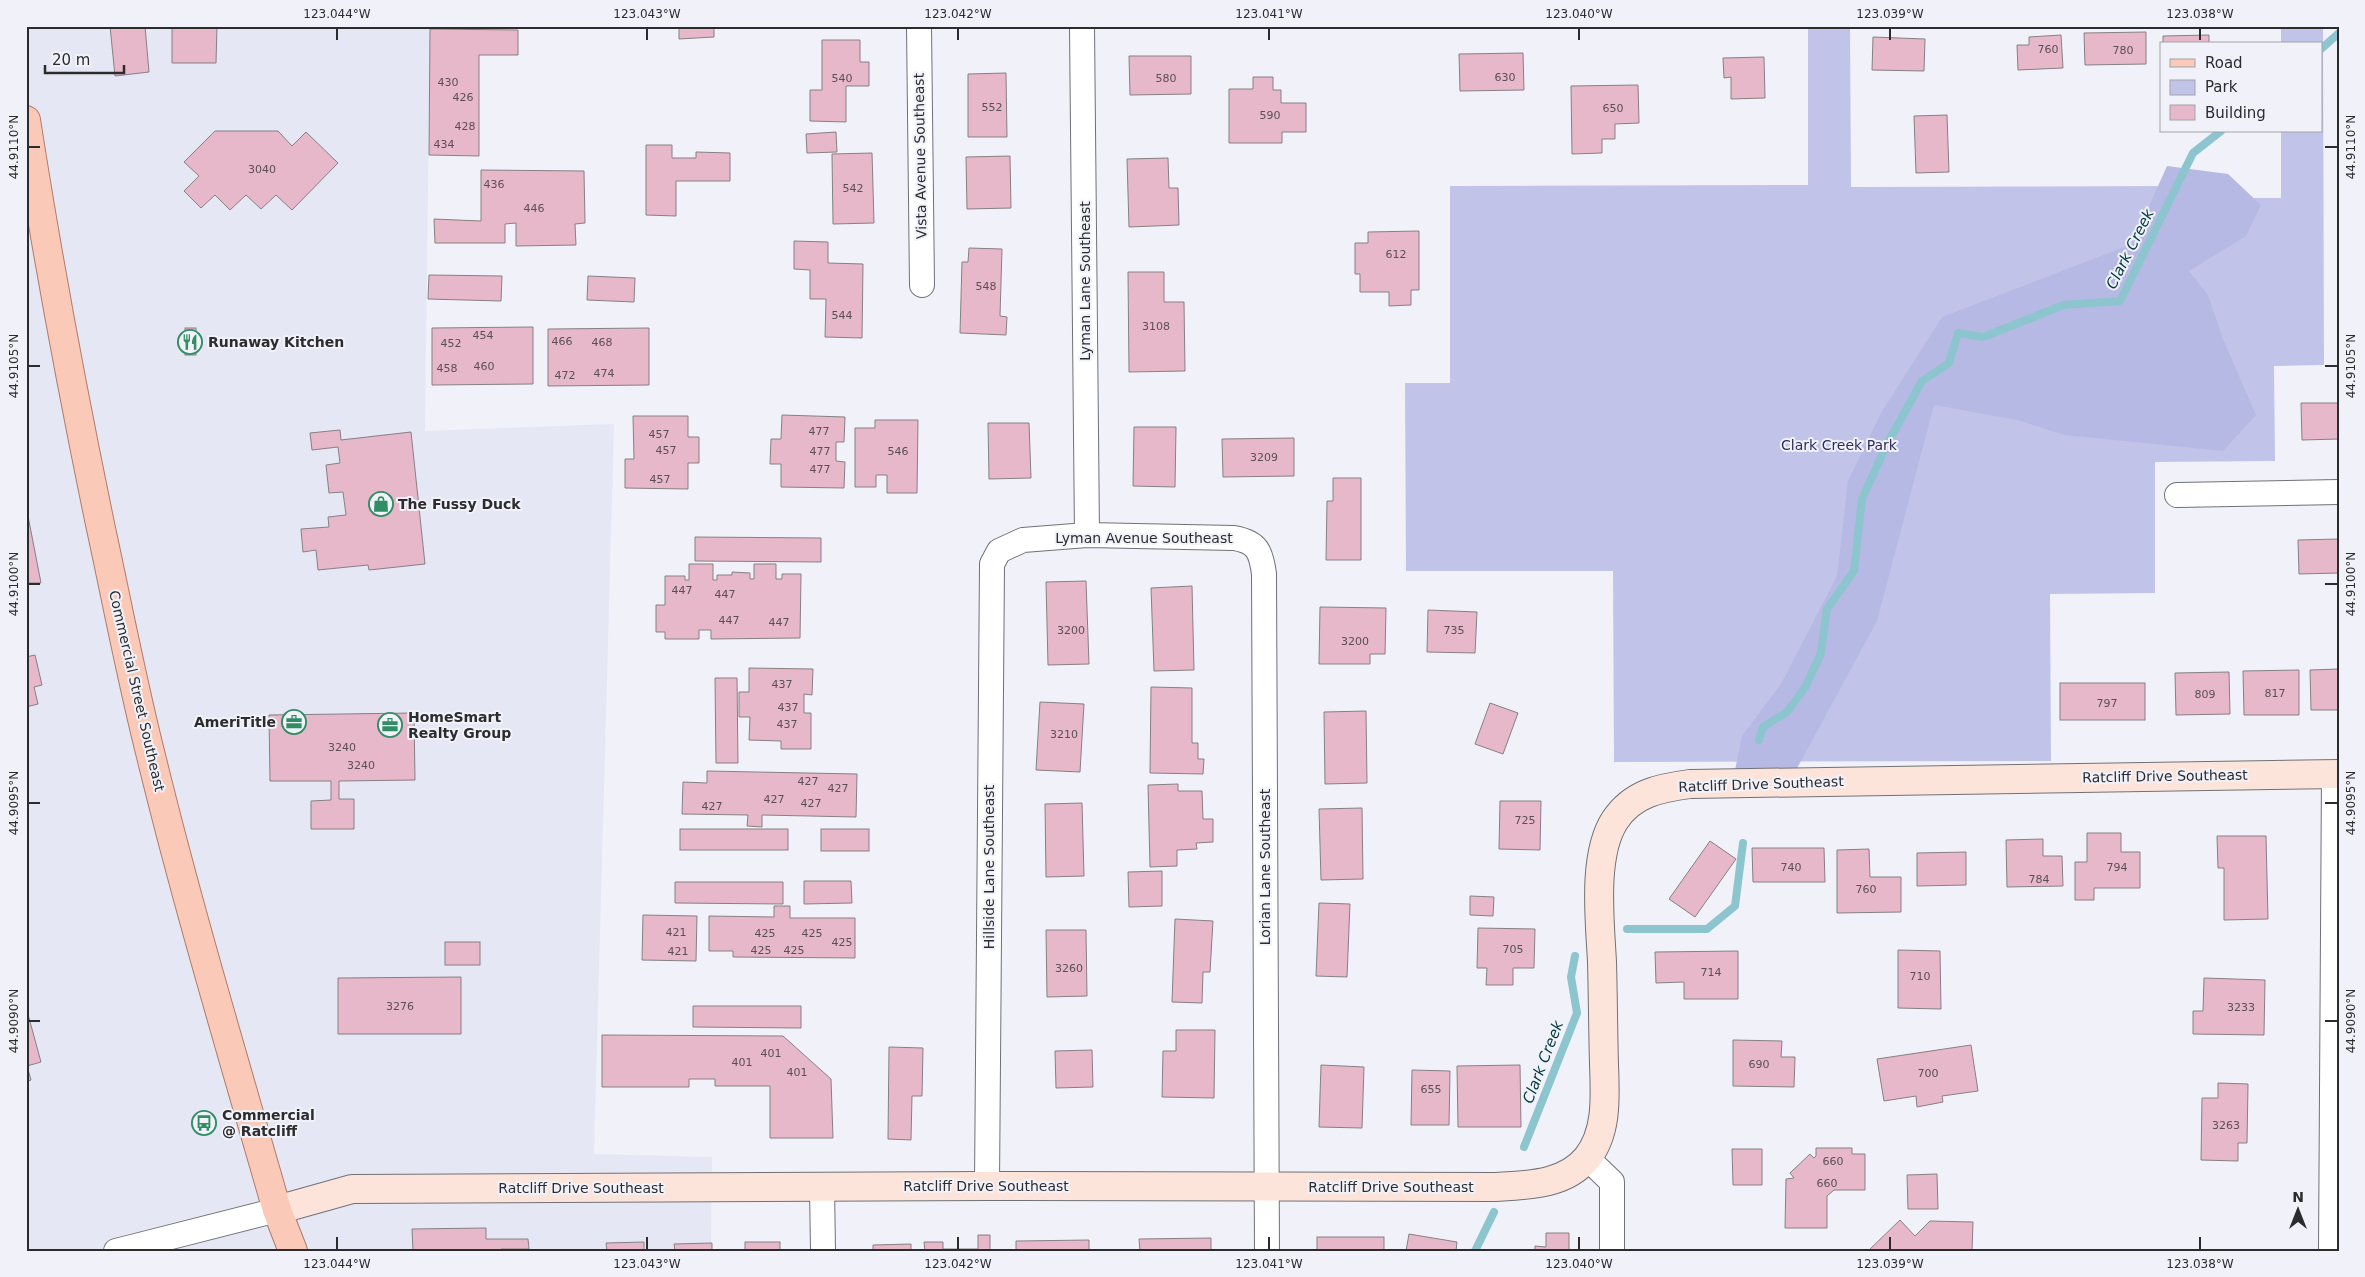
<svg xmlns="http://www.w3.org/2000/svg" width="2365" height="1277" font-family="'DejaVu Sans',sans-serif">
<rect width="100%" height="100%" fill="#f1f2f9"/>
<!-- built -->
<path fill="#e5e7f5" d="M26,26H430L425,431L614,424L594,1154L712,1157L711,1251H26Z"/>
<!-- green -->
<path fill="#c1c4e8" d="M1808,26H1850L1851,187L2168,186V198H2281V131H2321V44H2281V26H2323L2324,365L2274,366L2275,461L2155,462V593L2050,594L2051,761L1614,762L1613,571H1406L1405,383H1450V186L1808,185Z"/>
<!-- forest -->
<path fill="#b6b9e4" d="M2167,166L2228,174L2261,205L2246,236L2189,271L2208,295L2223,339L2256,415L2223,451L2065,435L2017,420L1934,405L1877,621L1795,772L1735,770L1742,736L1781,684L1837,576L1848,481L1881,413L1942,317L2132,244Z"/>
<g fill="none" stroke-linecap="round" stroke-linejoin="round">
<!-- stream -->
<g stroke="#8cc5ce" stroke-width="8">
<path d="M2321,49L2339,33"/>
<path d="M1759,740L1763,727L1787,712L1806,686L1821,653L1827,609L1854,571L1862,499L1887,444L1922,381L1949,363L1958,333L1983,337L2064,305L2120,301L2193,153L2221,131"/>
<path d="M1627,929H1707L1735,906L1743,843"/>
<path d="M1524,1147L1577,1013L1571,977L1575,956"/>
<path d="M1475,1251L1494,1212"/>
</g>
</g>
<!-- building -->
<g fill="#e7b7ca" stroke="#878083">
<path d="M110,26H145L149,72L115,76Z"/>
<path d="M172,26H217L216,63H172Z"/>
<path d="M714,26V37L679,39V27Z"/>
<path d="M430,29L518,30V55H479V156L429,155Z"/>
<path d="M2146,32V64L2085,65L2084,33Z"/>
<path d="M2061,35L2063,68L2018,70L2017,45H2029V37Z"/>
<path d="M2209,35V44H2163V36Z"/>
<path d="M1873,37L1925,39L1924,71L1872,70Z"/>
<path d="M822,40H860V62H869V86H846V122L810,121V90H822Z"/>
<path d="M1523,53L1524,90L1460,91L1459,54Z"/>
<path d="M1129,56H1191V94L1130,95Z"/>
<path d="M1764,57L1765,98L1731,99V77L1724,78L1723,58Z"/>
<path d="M1006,73L1007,137H968V74Z"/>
<path d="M1253,77H1273V90H1281V103H1306V132H1282V143H1229V89H1253Z"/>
<path d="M1638,85L1639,123L1615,124V139H1602V153L1572,154L1571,86Z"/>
<path d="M1947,115L1949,172L1916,173L1914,116Z"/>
<path d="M215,131H278L292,146L306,132L338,163L292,210L276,195L261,209L246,195L230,210L215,195L201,208L184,191L199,176L184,162Z"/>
<path d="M836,132L837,152L807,153L806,134Z"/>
<path d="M646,145H672V158H696V152L730,153V181H676V216L646,215Z"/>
<path d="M872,153L874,223L833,224L832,154Z"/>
<path d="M1010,156L1011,208L967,209L966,157Z"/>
<path d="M1168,158L1169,188H1178L1179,225L1129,227L1127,159Z"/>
<path d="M481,170L584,171L585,223L575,224L576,245L516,246V223L505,224V243H435L434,219L481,221Z"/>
<path d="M1419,231V290H1411V305L1389,306V292H1360V274H1355V243H1368V232Z"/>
<path d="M794,241L828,242V263L863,264L862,338L825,337L826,299H810V270L794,269Z"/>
<path d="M969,248L1002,249L1000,316L1007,317L1006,335L960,333L962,262H968Z"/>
<path d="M1128,272H1164V302H1184L1185,371L1129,372Z"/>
<path d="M429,275L502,276L501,301L428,299Z"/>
<path d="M588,276L635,278L634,302L587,300Z"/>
<path d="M533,327V384L432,385V328Z"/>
<rect x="185" y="328" width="11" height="27"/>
<path d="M649,328V385L548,386V329Z"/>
<path d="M2301,403H2339V439L2302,440Z"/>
<path d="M782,415L845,417L844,442H836V461L845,462L844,488L781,487V464H770L771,439H781Z"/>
<path d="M633,416H688V437H699V463H688V489L625,488V459H634Z"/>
<path d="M875,420H918L917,493H887V475H876V487H855V428H875Z"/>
<path d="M988,423H1029L1031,478L989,479Z"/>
<path d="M1134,427H1176L1175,487L1133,486Z"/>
<path d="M340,430L341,440L411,432L425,564L369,570L368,565L318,570L316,550L303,552L301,529L329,527L328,517L346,515L343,492L329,493L326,465L340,463L338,447L312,450L310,433Z"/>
<path d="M1294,438V476L1223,477L1222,439Z"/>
<path d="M1333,478H1361V560H1326L1327,501H1333Z"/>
<path d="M26,516H28L41,583H26Z"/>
<path d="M695,537L821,538V562L695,561Z"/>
<path d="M2339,539V573L2299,574L2298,540Z"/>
<path d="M689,564H713V580H717V575H732V572L750,573V579H754V564H776V579H782V574H801L800,638L711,639V630H699V639H665V632H656V605H665V576H685V580H689Z"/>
<path d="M1086,581L1089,664L1048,665L1046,582Z"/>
<path d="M1192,586L1194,670L1154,671L1151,588Z"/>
<path d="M1320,607L1386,608L1385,654H1370V664H1319Z"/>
<path d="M1428,610L1477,612L1475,653L1427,652Z"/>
<path d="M35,655L42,685L34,687L38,704L26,707V657Z"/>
<path d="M749,668L813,669L812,695L804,694V713H811V749H781V741L749,740L750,717H739V692H749Z"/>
<path d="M2339,669V710H2311L2310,670Z"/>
<path d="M2299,670V715H2244L2243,671Z"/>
<path d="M2229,672L2230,714L2176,715L2175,673Z"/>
<path d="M715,678H737L738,763H716Z"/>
<rect x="2060" y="683" width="85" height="37"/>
<path d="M1151,687L1192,688V743H1198V759H1204L1203,774L1150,773Z"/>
<path d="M1040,702L1084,704L1080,772L1036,770Z"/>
<path d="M1490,703L1518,713L1503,754L1475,744Z"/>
<path d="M1366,711L1367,783L1325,784L1324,712Z"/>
<path d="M414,713L415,780L339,781V799H354V829H311V801L331,800V781H270L269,715Z"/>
<path d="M707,771L857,774L856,817L762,815V827L747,826L748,815L682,814L683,782L707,783Z"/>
<path d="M1178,784V791H1202L1203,819H1213V842L1196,843L1197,849L1177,850V866L1150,867L1148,785Z"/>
<path d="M1500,801H1541L1540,850L1499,849Z"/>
<path d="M1082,803L1084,876L1046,877L1045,804Z"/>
<path d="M1362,808L1363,879L1321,880L1319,809Z"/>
<rect x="680" y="829" width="108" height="21"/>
<rect x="821" y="829" width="48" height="22"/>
<path d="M2087,833H2121V852H2140V888H2094V900H2075V862H2087Z"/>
<path d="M2217,836H2266L2268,919L2224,920V868H2218Z"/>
<path d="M2043,839V856H2062L2063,886L2007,887L2006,840Z"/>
<path d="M1710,841L1736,859L1695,917L1669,899Z"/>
<path d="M1752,848H1824L1825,882H1753Z"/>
<path d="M1869,849L1870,877H1901V912L1837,913V850Z"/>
<path d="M1966,852V885L1917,886V853Z"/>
<path d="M1162,871V906L1129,907L1128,872Z"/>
<path d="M804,881H851L852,903L804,904Z"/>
<path d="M675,882H783V904L675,903Z"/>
<path d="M1470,896L1494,897L1493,916L1470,915Z"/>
<path d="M1319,903L1350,904L1347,977L1316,976Z"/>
<path d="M774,906H790V918H855V958L733,957V951H709V916L774,917Z"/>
<path d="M643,915L697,916L696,961L642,960Z"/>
<path d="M1175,919L1213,921L1210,972H1203L1202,1003L1172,1002Z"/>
<path d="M1478,928L1535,929L1534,968H1513V985H1486L1487,968H1477Z"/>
<path d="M1046,930H1086L1087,996L1047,997Z"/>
<rect x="445" y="942" width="35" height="23"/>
<path d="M1898,950L1940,951L1941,1009L1898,1008Z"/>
<path d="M1738,951V999H1684V982L1656,983L1655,952Z"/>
<path d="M461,977V1034H338V978Z"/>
<path d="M2204,978L2265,980L2264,1035L2193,1034V1011H2203Z"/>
<path d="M693,1006H801V1028L693,1027Z"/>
<path d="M26,1007L41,1062L27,1066L31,1080L26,1082Z"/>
<path d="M1176,1030H1215L1214,1098L1162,1097L1163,1051H1176Z"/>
<path d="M602,1035L783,1036L831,1079L833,1138H770V1086H715V1079H689V1087H602Z"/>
<path d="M1733,1040L1782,1041L1781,1057H1795L1794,1087L1733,1086Z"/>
<path d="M1971,1045L1978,1091L1942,1096L1943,1102L1917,1107L1916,1096L1884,1101L1877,1059Z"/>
<path d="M889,1047L923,1048L922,1096H912L911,1140L888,1139Z"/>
<path d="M1092,1050L1093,1087L1056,1088L1055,1051Z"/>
<path d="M1321,1065L1364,1067L1362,1128L1319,1127Z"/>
<path d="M1520,1065L1521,1127H1458L1457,1066Z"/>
<path d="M1412,1070L1450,1071L1449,1125H1411Z"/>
<path d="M2218,1083L2248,1084L2247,1143H2238V1161L2201,1160L2202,1098H2218Z"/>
<path d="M1816,1148H1852V1154H1865V1190H1834L1827,1196V1228H1785L1786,1179L1794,1178L1790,1173L1810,1154L1814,1158L1816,1156Z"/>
<path d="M1732,1149H1762V1185H1733Z"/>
<path d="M1937,1174L1938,1209H1908L1907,1175Z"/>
<path d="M1900,1220L1915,1236L1930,1221L1973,1222L1972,1251H1868Z"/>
<path d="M486,1228V1239H528L529,1249H501V1251H413L412,1229Z"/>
<path d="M1546,1233H1569V1251H1535V1246L1546,1247Z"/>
<path d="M1409,1234L1457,1242L1456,1251H1406Z"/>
<path d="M978,1235H990V1251H925L924,1242H943V1249H978Z"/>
<rect x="1317" y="1237" width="67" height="14"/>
<path d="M1211,1238V1251H1140L1139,1239Z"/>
<path d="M1089,1240V1251H1016V1241Z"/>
<path d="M644,1242V1251H607L606,1243Z"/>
<rect x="745" y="1242" width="35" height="9"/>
<path d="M712,1243V1251H675L674,1244Z"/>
<path d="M911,1244V1251H873V1245Z"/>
</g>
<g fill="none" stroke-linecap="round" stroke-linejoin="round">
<defs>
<g id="street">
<path d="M919,26L922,285"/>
<path d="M1082,26L1087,535"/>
<path d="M2177,495L2339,492"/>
<path d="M1587,1158L1612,1182V1251"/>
<path d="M822,1186L823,1251"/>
<path d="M987,1186L992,564L999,551L1023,540L1087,535L1234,538C1257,542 1261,551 1264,574L1267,1251"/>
<path d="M116,1251L277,1210"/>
<path d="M2331,1251L2334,774"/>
</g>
<path id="secondary" d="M277,1210L352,1189L987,1186L1496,1187C1528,1185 1565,1185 1587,1158C1608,1132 1605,1095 1604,1064C1603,1030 1603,996 1602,962C1600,922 1592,855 1615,820C1633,793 1660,788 1690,784L2339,774"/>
<path id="primary" d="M26,120C47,255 72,389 100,524C117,602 132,682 152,760C189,911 234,1060 277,1210L293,1251"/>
</defs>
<!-- street casing -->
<use href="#street" stroke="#707177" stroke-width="26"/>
<!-- secondary casing -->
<use href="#secondary" stroke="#707177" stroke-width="30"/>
<!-- primary casing -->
<use href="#primary" stroke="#b07b69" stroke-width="30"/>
<!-- street -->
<use href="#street" stroke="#fff" stroke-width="24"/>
<!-- secondary -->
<use href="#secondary" stroke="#fde4db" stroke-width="28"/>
<!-- primary -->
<use href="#primary" stroke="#fac9b8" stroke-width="28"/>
</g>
<!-- ticks -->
<path fill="none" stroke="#2c2c2f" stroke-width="2" d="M337,28V40M647,28V40M958,28V40M1269,28V40M1579,28V40M1890,28V40M2200,28V40M28,147H40M2325,147H2338M28,366H40M2325,366H2338M28,584H40M2325,584H2338M28,803H40M2325,803H2338M28,1021H40M2325,1021H2338M337,1237V1250M647,1237V1250M958,1237V1250M1269,1237V1250M1579,1237V1250M1890,1237V1250M2200,1237V1250"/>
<!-- icons -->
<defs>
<symbol id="restaurant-ring" viewBox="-11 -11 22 22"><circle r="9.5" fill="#f1f2f9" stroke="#318d64" stroke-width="1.5"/><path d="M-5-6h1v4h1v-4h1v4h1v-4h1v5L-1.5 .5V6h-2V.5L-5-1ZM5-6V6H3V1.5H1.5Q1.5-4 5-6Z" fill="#318d64"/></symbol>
<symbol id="shop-ring" viewBox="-11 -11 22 22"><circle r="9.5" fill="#f1f2f9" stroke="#318d64" stroke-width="1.5"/><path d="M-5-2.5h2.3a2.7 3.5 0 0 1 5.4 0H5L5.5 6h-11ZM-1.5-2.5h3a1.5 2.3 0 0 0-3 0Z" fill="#318d64"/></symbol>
<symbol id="office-ring" viewBox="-11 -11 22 22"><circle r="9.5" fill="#f1f2f9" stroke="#318d64" stroke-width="1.5"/><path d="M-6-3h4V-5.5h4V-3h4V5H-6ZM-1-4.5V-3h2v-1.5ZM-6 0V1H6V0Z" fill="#318d64"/></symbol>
<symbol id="bus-ring" viewBox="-11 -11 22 22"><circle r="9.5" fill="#f1f2f9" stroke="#318d64" stroke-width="1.5"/><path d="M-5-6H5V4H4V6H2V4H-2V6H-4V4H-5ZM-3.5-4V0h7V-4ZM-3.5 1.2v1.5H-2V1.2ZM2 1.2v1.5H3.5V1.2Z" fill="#318d64"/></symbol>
</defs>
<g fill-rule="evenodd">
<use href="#restaurant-ring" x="176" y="328" width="28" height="28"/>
<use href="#shop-ring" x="367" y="490" width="28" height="28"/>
<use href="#office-ring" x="280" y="708" width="28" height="28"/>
<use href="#office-ring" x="376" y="711" width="28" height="28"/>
<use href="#bus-ring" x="190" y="1109" width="28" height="28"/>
</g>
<g text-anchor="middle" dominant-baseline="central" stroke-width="4" stroke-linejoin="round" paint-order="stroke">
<!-- number labels -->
<g font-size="11" fill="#5b4f56">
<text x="2048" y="49">760</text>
<text x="2123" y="50">780</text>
<text x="1505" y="77">630</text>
<text x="842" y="78">540</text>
<text x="1166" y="78">580</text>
<text x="448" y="82">430</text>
<text x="463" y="97">426</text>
<text x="992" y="107">552</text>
<text x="1613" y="108">650</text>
<text x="1270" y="115">590</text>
<text x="465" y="126">428</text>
<text x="444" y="144">434</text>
<text x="262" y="169">3040</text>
<text x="494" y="184">436</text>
<text x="853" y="188">542</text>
<text x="534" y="208">446</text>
<text x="1396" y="254">612</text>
<text x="986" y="286">548</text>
<text x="842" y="315">544</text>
<text x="1156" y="326">3108</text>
<text x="483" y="335">454</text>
<text x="562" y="341">466</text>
<text x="602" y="342">468</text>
<text x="451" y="343">452</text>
<text x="484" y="366">460</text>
<text x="447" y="368">458</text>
<text x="604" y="373">474</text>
<text x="565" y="375">472</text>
<text x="819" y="431">477</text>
<text x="659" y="434">457</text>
<text x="666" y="450">457</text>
<text x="820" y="451">477</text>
<text x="898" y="451">546</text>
<text x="1264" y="457">3209</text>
<text x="820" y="469">477</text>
<text x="660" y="479">457</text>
<text x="682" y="590">447</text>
<text x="725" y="594">447</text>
<text x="729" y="620">447</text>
<text x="779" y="622">447</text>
<text x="1071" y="630">3200</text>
<text x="1454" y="630">735</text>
<text x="1355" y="641">3200</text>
<text x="782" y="684">437</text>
<text x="2275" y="693">817</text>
<text x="2205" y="694">809</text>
<text x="2107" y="703">797</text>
<text x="788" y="707">437</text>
<text x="787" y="724">437</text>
<text x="1064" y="734">3210</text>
<text x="342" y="747">3240</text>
<text x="361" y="765">3240</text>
<text x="808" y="781">427</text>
<text x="838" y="788">427</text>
<text x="774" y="799">427</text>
<text x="811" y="803">427</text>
<text x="712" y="806">427</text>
<text x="1525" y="820">725</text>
<text x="1791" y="867">740</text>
<text x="2117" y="867">794</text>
<text x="2039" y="879">784</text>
<text x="1866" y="889">760</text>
<text x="676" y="932">421</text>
<text x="765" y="933">425</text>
<text x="812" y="933">425</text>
<text x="842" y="942">425</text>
<text x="1513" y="949">705</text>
<text x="761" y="950">425</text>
<text x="794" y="950">425</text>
<text x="678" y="951">421</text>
<text x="1069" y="968">3260</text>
<text x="1711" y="972">714</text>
<text x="1920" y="976">710</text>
<text x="400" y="1006">3276</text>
<text x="2241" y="1007">3233</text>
<text x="771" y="1053">401</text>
<text x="742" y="1062">401</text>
<text x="1759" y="1064">690</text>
<text x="797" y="1072">401</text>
<text x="1928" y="1073">700</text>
<text x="1431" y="1089">655</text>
<text x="2226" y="1125">3263</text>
<text x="1833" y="1161">660</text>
<text x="1827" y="1183">660</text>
</g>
<!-- street labels -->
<g font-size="14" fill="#2c2c2f" stroke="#f1f2f9">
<text transform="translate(920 156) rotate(-91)">Vista Avenue Southeast</text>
<text transform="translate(1085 281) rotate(-90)">Lyman Lane Southeast</text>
<text x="1144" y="538">Lyman Avenue Southeast</text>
<text transform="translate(137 691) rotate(77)">Commercial Street Southeast</text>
<text transform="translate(2165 776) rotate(-1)">Ratcliff Drive Southeast</text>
<text transform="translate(1761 784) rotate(-2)">Ratcliff Drive Southeast</text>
<text transform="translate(989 867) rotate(-90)">Hillside Lane Southeast</text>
<text transform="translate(1265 867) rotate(-90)">Lorian Lane Southeast</text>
<text x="986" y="1186">Ratcliff Drive Southeast</text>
<text x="1391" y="1187">Ratcliff Drive Southeast</text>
<text x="581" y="1188">Ratcliff Drive Southeast</text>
</g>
<!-- poi labels -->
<g font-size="14" font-weight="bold" fill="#2c2c2f" stroke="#f1f2f9" text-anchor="start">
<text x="208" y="342">Runaway Kitchen</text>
<text x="398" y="504">The Fussy Duck</text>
<text x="408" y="717">HomeSmart<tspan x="408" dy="16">Realty Group</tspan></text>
<text x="276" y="722" text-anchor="end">AmeriTitle</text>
<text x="222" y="1115">Commercial<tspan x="222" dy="16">@ Ratcliff</tspan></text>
</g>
<!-- park labels -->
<g font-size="14" fill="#2d2b5f" stroke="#f1f2f9">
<text x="1839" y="445">Clark Creek Park</text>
</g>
<!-- water labels -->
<g font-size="15" font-style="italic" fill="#00393f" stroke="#f1f2f9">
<text transform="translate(2130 249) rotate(-63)">Clark Creek</text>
<text transform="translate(1543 1062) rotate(-69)">Clark Creek</text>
</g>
</g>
<!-- border -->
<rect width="2365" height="1277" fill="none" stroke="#f1f2f9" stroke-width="55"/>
<!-- legend -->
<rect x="2160" y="42" width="162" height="90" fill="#f1f2f9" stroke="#a2a3a8"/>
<rect x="2170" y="59" width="25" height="8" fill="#fac9b8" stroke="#a2a3a8"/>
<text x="2205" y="68" font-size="15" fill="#2c2c2f">Road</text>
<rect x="2170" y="80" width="25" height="15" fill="#c1c4e8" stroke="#a2a3a8"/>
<text x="2205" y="92" font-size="15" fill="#2c2c2f">Park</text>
<rect x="2170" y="105" width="25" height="15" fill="#e7b7ca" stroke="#a2a3a8"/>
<text x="2205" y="118" font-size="15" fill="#2c2c2f">Building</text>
<!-- north arrow -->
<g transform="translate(2298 1210)" stroke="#f1f2f9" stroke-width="4" paint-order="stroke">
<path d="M0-4L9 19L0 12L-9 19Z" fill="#2c2c2f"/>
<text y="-8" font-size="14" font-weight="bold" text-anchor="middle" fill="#2c2c2f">N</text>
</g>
<!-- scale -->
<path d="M45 65v8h79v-8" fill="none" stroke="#2c2c2f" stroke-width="2.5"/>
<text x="52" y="65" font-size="15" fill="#2c2c2f" stroke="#f1f2f9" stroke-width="4" paint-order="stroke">20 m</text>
<rect x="28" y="28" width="2310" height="1222" fill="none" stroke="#2c2c2f" stroke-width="2"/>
<g font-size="12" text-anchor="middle" fill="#2c2c2f">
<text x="337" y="18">123.044°W</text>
<text x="647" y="18">123.043°W</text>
<text x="958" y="18">123.042°W</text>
<text x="1269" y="18">123.041°W</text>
<text x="1579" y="18">123.040°W</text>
<text x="1890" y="18">123.039°W</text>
<text x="2200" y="18">123.038°W</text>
<text transform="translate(14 147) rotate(-90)" y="4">44.9110°N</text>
<text transform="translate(2351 147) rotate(-90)" y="4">44.9110°N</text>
<text transform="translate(14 366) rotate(-90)" y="4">44.9105°N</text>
<text transform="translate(2351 366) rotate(-90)" y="4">44.9105°N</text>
<text transform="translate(14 584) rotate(-90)" y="4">44.9100°N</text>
<text transform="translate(2351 584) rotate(-90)" y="4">44.9100°N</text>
<text transform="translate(14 803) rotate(-90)" y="4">44.9095°N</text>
<text transform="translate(2351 803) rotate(-90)" y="4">44.9095°N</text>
<text transform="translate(14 1021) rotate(-90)" y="4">44.9090°N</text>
<text transform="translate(2351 1021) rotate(-90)" y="4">44.9090°N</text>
<text x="337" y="1268">123.044°W</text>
<text x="647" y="1268">123.043°W</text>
<text x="958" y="1268">123.042°W</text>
<text x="1269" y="1268">123.041°W</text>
<text x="1579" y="1268">123.040°W</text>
<text x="1890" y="1268">123.039°W</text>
<text x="2200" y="1268">123.038°W</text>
</g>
</svg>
